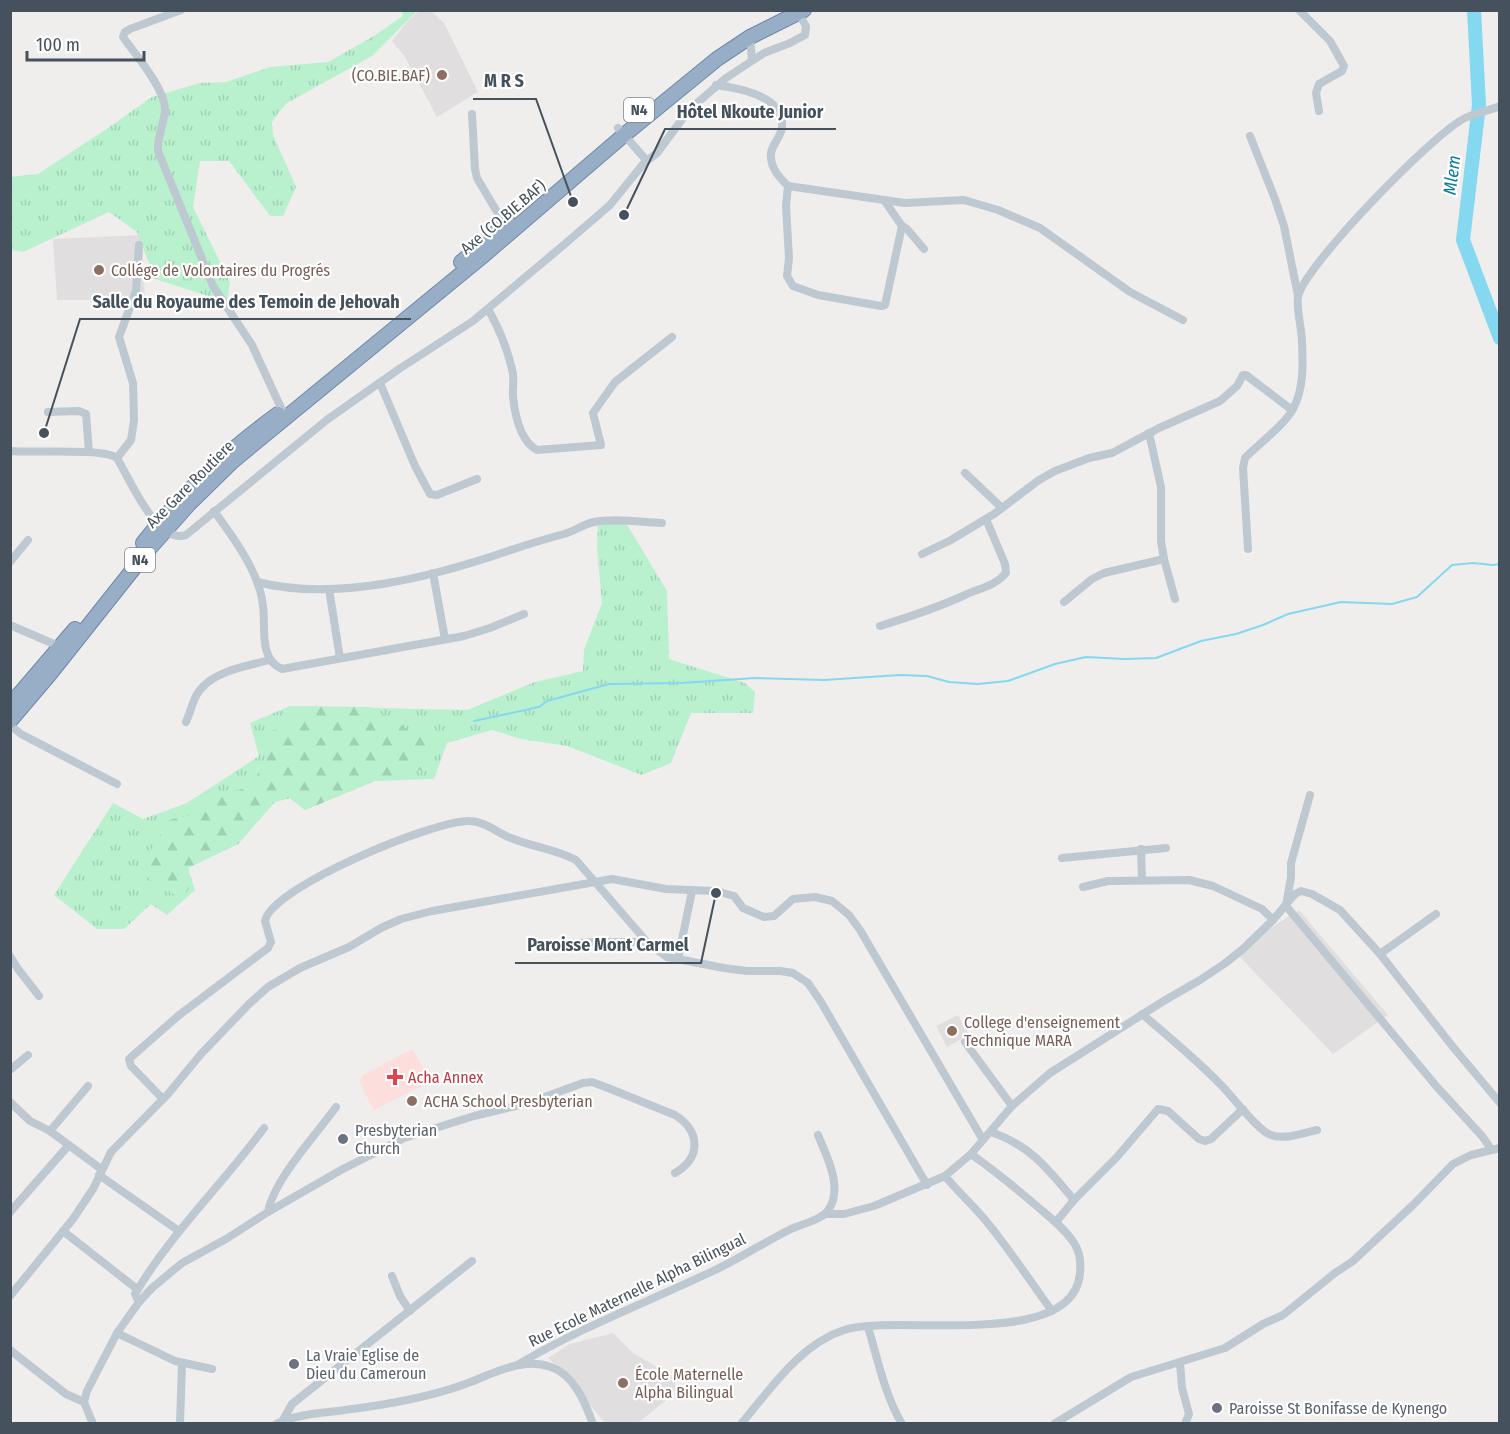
<svg xmlns="http://www.w3.org/2000/svg" width="1510" height="1434" font-family="'Fira Sans Condensed',sans-serif">
<defs>
<pattern id="grass-tufts" width="24" height="20" patternUnits="userSpaceOnUse" patternTransform="scale(1.5)"><rect width="24" height="20" fill="#b9f1cf"/><path d="M3 7l-1-3M5 7V3M7 7l1-3M15 17l-1-3M17 17v-4M19 17l1-3" fill="none" stroke="#a0d0b4"/></pattern>
<pattern id="forest-firs" width="22" height="20" patternUnits="userSpaceOnUse" patternTransform="scale(1.5)"><rect width="22" height="20" fill="#b9f1cf"/><path d="M5 1l3.5 6h-7zM16 11l3.5 6h-7z" fill="#a0d0b4"/></pattern>
</defs>
<rect width="100%" height="100%" fill="#f0eded"/>
<!-- education -->
<g fill="#e1dedf">
<path d="M420,10L431,11L444,23L478,92L437,117L405,57L392,41L407,22Z"/>
<path d="M142,235L145,300H57L53,239Z"/>
<path d="M1299,910L1388,1015L1333,1054L1240,957L1264,932Z"/>
<path d="M958,1015L969,1035L947,1047L936,1026Z"/>
<path d="M613,1333L633,1353L674,1377L676,1388L665,1401L639,1422L633,1424L605,1423L562,1371L548,1358L570,1344Z"/>
</g>
<!-- medical -->
<path fill="#fcdfdc" d="M412,1049L430,1079L422,1086L374,1110L359,1082L363,1075Z"/>
<!-- grass -->
<g fill="url(#grass-tufts)">
<path d="M402,11H417L372,56L287,103L279,112L272,122L273,135L296,187L283,216H270L229,161H200L193,207L230,282L227,302L155,279L137,232L109,212L23,252L11,250L10,177L38,174L105,130L152,97L200,83L226,82L270,67L328,62L374,36L403,16Z"/>
<path d="M598,522L626,523L667,591L669,659L745,683L755,692L753,713H691L671,763L642,775L567,746L521,739L492,730L447,743L434,779L375,781L305,810L290,798L275,802L238,844L188,868L195,890L167,915L151,904L124,929H97L54,895L113,803L143,819L187,803L259,756L250,723L290,706L467,710L535,682L583,671L584,650L602,603L597,547Z"/>
</g>
<!-- forest -->
<path fill="url(#forest-firs)" d="M299,706L371,707L430,743L433,755L424,769L375,781L305,810L290,798L274,802L238,844L188,868L192,882L187,892L175,895L145,876L142,865L169,820L193,814L202,799L250,787L268,757L262,733L286,727Z"/>
<g fill="none" stroke-linecap="round" stroke-linejoin="round">
<!-- stream -->
<path stroke="#84d8f0" stroke-width="2" d="M474,721L539,707L547,701L609,684L681,683L755,678L824,680L900,675L927,676L949,682L978,684L1008,681L1055,664L1086,657L1124,659L1156,658L1201,641L1236,634L1263,625L1288,614L1341,602L1392,604L1417,597L1452,565L1473,563L1493,565L1500,564"/>
<!-- river -->
<path stroke="#84d8f0" stroke-width="14" d="M1474,10L1479,105L1463,240L1500,338"/>
<defs>
<g id="trunk">
<path d="M461,262L508,222"/>
<path d="M143,543C183,492 225,453 278,414"/>
<path d="M10,705L75,629"/>
<path d="M10,721L50,674L150,548L189,504L233,461L484,255L624,135L717,59L750,37L804,10"/>
</g>
</defs>
<!-- trunk casing -->
<use href="#trunk" stroke="#6e8aab" stroke-width="16"/>
<!-- minor -->
<g stroke="#bdc8d1" stroke-width="8">
<path d="M181,10L130,29L125,32L123,37C135,54 166,90 165,110C164,124 157,137 158,151L213,286L252,345L282,410"/>
<path d="M1299,10L1330,41L1344,66L1342,71L1319,84L1316,93L1319,111"/>
<path d="M750,37L752,60"/>
<path d="M716,85C739,88 785,96 782,127C781,139 769,146 771,158C772,170 780,178 788,186L905,203L964,200L998,210L1040,228L1130,292L1183,320"/>
<path d="M472,114L475,169L477,178L506,227"/>
<path d="M618,128L647,161"/>
<path d="M1250,136L1275,199L1284,226L1298,296"/>
<path d="M788,186L786,206L789,258L787,276L793,286L818,295L881,306L885,305L902,226"/>
<path d="M884,200L902,226L907,229L924,249"/>
<path d="M488,309C499,328 507,348 512,369C515,379 512,388 513,397C515,415 520,441 537,450L601,445L593,413L615,382L672,337"/>
<path d="M380,383L415,466L430,494L437,495L477,479"/>
<path d="M48,412L79,411L86,414L89,452"/>
<path d="M1149,433L1161,487V541L1164,559L1175,599"/>
<path d="M10,451C32,453 103,448 117,458C129,478 157,545 186,535L328,419L399,369L473,321L566,243L610,205L644,163L657,153L689,110L726,78L764,53L790,43L805,35L806,26L798,13"/>
<path d="M117,458L131,440L134,420L133,383L119,337L136,291L139,245"/>
<path d="M965,473L1002,508"/>
<path d="M214,511C233,537 260,573 263,606C266,626 258,659 282,669L464,636L490,628L524,614"/>
<path d="M1248,549L1243,468L1245,458C1258,444 1284,426 1293,409C1304,389 1303,364 1302,342C1302,330 1296,307 1298,297C1303,267 1435,132 1465,118C1476,113 1488,111 1500,106"/>
<path d="M922,554L951,540L994,514L1039,480L1055,471L1089,458L1112,453L1159,428L1220,401L1237,386L1243,375H1246L1292,410"/>
<path d="M10,562L28,540"/>
<path d="M433,573L445,639"/>
<path d="M257,582C336,602 432,577 508,551C526,545 545,539 564,534C575,531 583,524 594,522C615,518 640,522 662,523"/>
<path d="M329,589L340,658"/>
<path d="M1064,602L1092,579L1104,573L1164,559"/>
<path d="M10,625L63,648"/>
<path d="M880,626C909,617 937,608 965,595C980,588 995,586 1006,573L1005,564L986,519"/>
<path d="M186,722C190,713 192,704 196,696C209,671 247,666 270,660"/>
<path d="M10,725L21,734L117,784"/>
<path d="M1310,795L1291,863V877L1286,906L1437,1087L1482,1136L1491,1149"/>
<path d="M1141,849L1142,880"/>
<path d="M1062,858L1166,848"/>
<path d="M1083,887L1108,881L1189,880L1213,886L1262,909L1273,920"/>
<path d="M547,945L595,942H647"/>
<path d="M1380,954L1436,914"/>
<path d="M10,956L18,969L39,996"/>
<path d="M678,959L692,891"/>
<path d="M1142,1014C1169,1037 1197,1060 1222,1086C1234,1098 1257,1130 1271,1135C1285,1140 1304,1133 1317,1130"/>
<path d="M965,1042L1012,1106"/>
<path d="M10,1070L28,1055"/>
<path d="M163,1099L131,1066L129,1059L178,1016L268,948L271,942L265,921C271,887 435,820 469,821C485,821 497,833 511,838C532,847 555,849 576,860L647,942L667,957L724,968L747,971H780L793,973L808,983L821,1002L927,1185"/>
<path d="M10,1102L30,1121L50,1131L101,1169"/>
<path d="M50,1131L88,1086"/>
<path d="M991,1132C1031,1146 1047,1168 1074,1200"/>
<path d="M99,1175L179,1231"/>
<path d="M945,1176C958,1192 973,1205 986,1221C1010,1250 1030,1281 1052,1311"/>
<path d="M10,1212L68,1146"/>
<path d="M268,1212L341,1170L404,1138L474,1116L528,1103L583,1083L592,1082L608,1088L675,1115C700,1131 702,1157 675,1173"/>
<path d="M826,1214H844L874,1206L945,1176L971,1154L1012,1106L1050,1073L1162,1002L1200,980L1224,964L1243,949L1273,920L1295,894L1301,891L1312,894L1340,910L1380,954L1453,1047L1500,1103"/>
<path d="M1056,1222L1074,1200L1117,1157L1158,1109L1168,1111L1199,1139L1205,1141L1211,1139L1243,1109"/>
<path d="M63,1231L137,1289"/>
<path d="M392,1276L400,1296L410,1311"/>
<path d="M10,1296L73,1219L93,1189L111,1152L168,1094L201,1054L249,1004L268,987L300,968L349,947L381,928L401,919L432,911L612,879L666,889L716,891L734,896L743,908L764,917L774,916L793,899L815,897L832,901L849,915L860,930L983,1140"/>
<path d="M139,1302L135,1294C171,1233 222,1185 264,1128"/>
<path d="M868,1327C878,1360 884,1393 902,1424"/>
<path d="M117,1333L175,1361L212,1369"/>
<path d="M10,1350L66,1394L84,1402"/>
<path d="M1180,1363L1182,1388L1189,1414L1185,1424"/>
<path d="M519,1364C581,1327 648,1302 713,1271C739,1259 763,1243 789,1230C801,1224 823,1220 829,1209C843,1187 827,1157 818,1135"/>
<path d="M283,1420L292,1404L472,1261"/>
<path d="M93,1424L84,1402L87,1391L117,1333L139,1302L152,1288L182,1263L226,1239L268,1212C274,1179 316,1135 336,1107"/>
<path d="M180,1424L182,1363"/>
<path d="M276,1424C298,1413 328,1413 352,1409C391,1404 431,1397 468,1383C494,1373 522,1357 551,1367C574,1375 585,1402 593,1424"/>
<path d="M741,1424C770,1390 800,1344 844,1330C893,1313 1074,1352 1080,1273C1081,1263 1080,1252 1074,1243C1065,1229 1051,1218 1039,1208C1017,1189 995,1171 971,1154"/>
<path d="M1054,1424L1131,1377L1225,1348L1263,1324L1283,1315L1335,1273L1353,1261L1413,1205L1453,1164L1471,1155L1500,1148"/>
</g>
<!-- trunk -->
<use href="#trunk" stroke="#97aec6" stroke-width="14"/>
</g>
<!-- markers -->
<g fill="#8d6e63" stroke="#fff" stroke-width="2">
<circle cx="442" cy="75" r="6"/>
<circle cx="99" cy="270" r="6"/>
<circle cx="952" cy="1031" r="6"/>
<circle cx="412" cy="1101" r="6"/>
<circle cx="623" cy="1383" r="6"/>
</g>
<path fill="#e0444e" stroke="#fff" stroke-width="2" d="M392 1068h6v6h6v6h-6v6h-6v-6h-6v-6h6z"/>
<g fill="#6b7280" stroke="#fff" stroke-width="2">
<circle cx="343" cy="1139" r="6"/>
<circle cx="294" cy="1364" r="6"/>
<circle cx="1217" cy="1408" r="6"/>
</g>
<g text-anchor="middle" dominant-baseline="central" stroke-width="4.5" stroke-linejoin="round" paint-order="stroke">
<!-- shield labels -->
<g fill="#fff" stroke="#7d858d" stroke-width="1.5">
<rect x="624" y="98" width="30" height="24" rx="4.5"/>
<rect x="125" y="548" width="30" height="24" rx="4.5"/>
</g>
<g font-size="15" font-weight="bold" fill="#45515c">
<text x="639" y="110">N4</text>
<text x="140" y="560">N4</text>
</g>
<!-- education labels -->
<g font-size="16" fill="#785e54" stroke="#fff" text-anchor="start">
<text x="430" y="75" text-anchor="end">(CO.BIE.BAF)</text>
<text x="111" y="270">Collége de Volontaires du Progrés</text>
<text x="964" y="1022">College d'enseignement<tspan x="964" dy="18">Technique MARA</tspan></text>
<text x="424" y="1101">ACHA School Presbyterian</text>
<text x="635" y="1374">École Maternelle<tspan x="635" dy="18">Alpha Bilingual</tspan></text>
</g>
<!-- street labels -->
<g font-size="16" fill="#45515c" stroke="#fff">
<text transform="translate(503 217) rotate(-40)">Axe (CO.BIE.BAF)</text>
<text transform="translate(190 484) rotate(-45)">Axe Gare Routiere</text>
<text transform="translate(637 1290) rotate(-26)">Rue Ecole Maternelle Alpha Bilingual</text>
</g>
<!-- health labels -->
<g font-size="16" fill="#be3a42" stroke="#fff" text-anchor="start">
<text x="408" y="1077">Acha Annex</text>
</g>
<!-- worship labels -->
<g font-size="16" fill="#5b616d" stroke="#fff" text-anchor="start">
<text x="355" y="1130">Presbyterian<tspan x="355" dy="18">Church</tspan></text>
<text x="306" y="1355">La Vraie Eglise de<tspan x="306" dy="18">Dieu du Cameroun</tspan></text>
<text x="1229" y="1408">Paroisse St Bonifasse de Kynengo</text>
</g>
<!-- water labels -->
<g font-size="18" font-style="italic" fill="#067d9e" stroke="#fff">
<text transform="translate(1452 175) rotate(-83)">Mlem</text>
</g>
</g>
<!-- callouts -->
<path fill="none" stroke="#45515c" stroke-width="2" d="M573 202L536 99H473M624 215L665 129H836M44 433L80 319H411M716 893L701 963H515"/>
<g fill="#45515c" stroke="#fff" stroke-width="2">
<circle cx="573" cy="202" r="6"/>
<circle cx="624" cy="215" r="6"/>
<circle cx="44" cy="433" r="6"/>
<circle cx="716" cy="893" r="6"/>
</g>
<g font-size="18" text-anchor="middle" font-weight="bold" fill="#45515c" stroke="#fff" stroke-width="4.5" stroke-linejoin="round" paint-order="stroke">
<text x="504" y="87">M R S</text>
<text x="750" y="118">Hôtel Nkoute Junior</text>
<text x="246" y="308">Salle du Royaume des Temoin de Jehovah</text>
<text x="608" y="951">Paroisse Mont Carmel</text>
</g>
<!-- border -->
<rect width="1510" height="1434" fill="none" stroke="#45515c" stroke-width="24"/>
<!-- scale -->
<path d="M27 51v9h117v-9" fill="none" stroke="#45515c" stroke-width="3"/>
<text x="36" y="51" font-size="18" fill="#45515c" stroke="#ffffff" stroke-width="4.5" paint-order="stroke">100 m</text>
</svg>
